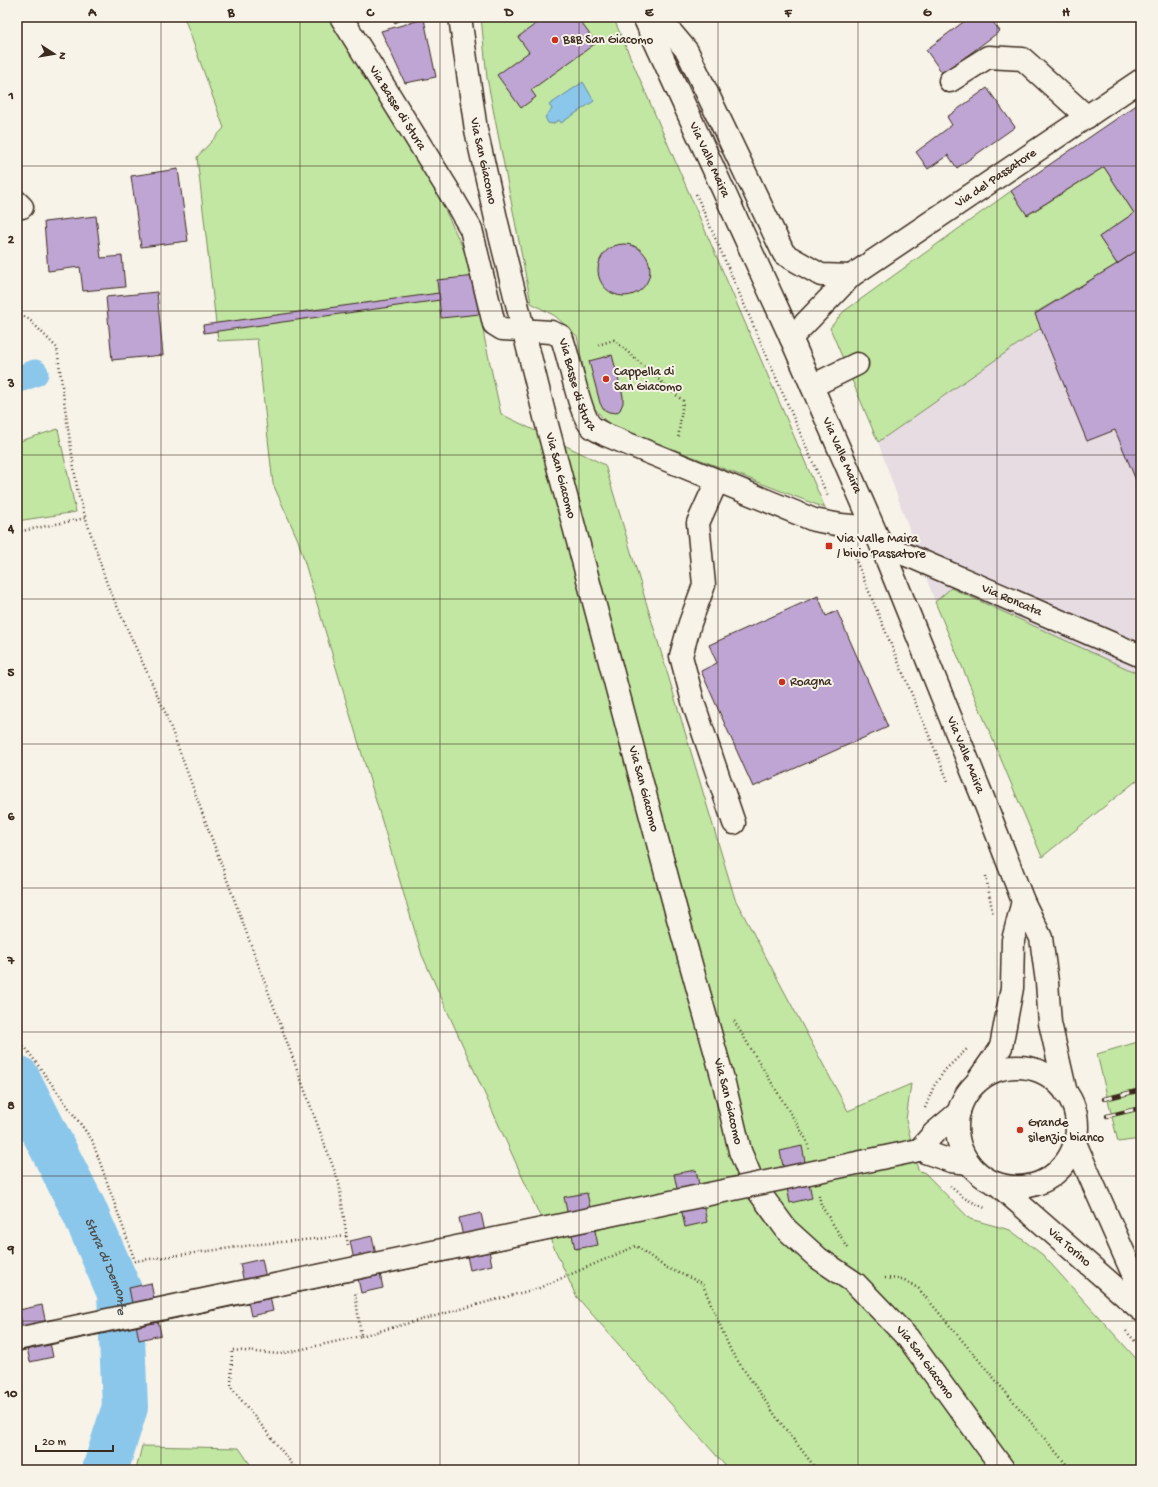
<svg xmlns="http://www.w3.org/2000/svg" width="1158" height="1487" font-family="'Gochi Hand',sans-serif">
<rect width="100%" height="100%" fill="#f7f3e8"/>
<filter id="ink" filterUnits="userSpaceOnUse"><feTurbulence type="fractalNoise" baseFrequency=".025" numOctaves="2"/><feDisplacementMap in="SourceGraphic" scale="8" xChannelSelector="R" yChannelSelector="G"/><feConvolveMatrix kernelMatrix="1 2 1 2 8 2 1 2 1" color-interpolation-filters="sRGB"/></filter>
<g filter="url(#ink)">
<!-- built -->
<path fill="#e6dce2" d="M1141,244V675L951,588L935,602L878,442L1040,328L1035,314Z"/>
<!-- green -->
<g fill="#c1e7a2" stroke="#7e8860">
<path d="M184,17H328L426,169L476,276L484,336L501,414L605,465L735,899L848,1111L911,1084L906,1120L918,1170L925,1173L970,1219L1010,1230L1043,1255L1141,1364V1470H729L576,1296L422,955L298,540L273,484L257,339L218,341L197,157L224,128Z"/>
<path d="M481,17H613L825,508L608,424L590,403L577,336L555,316L531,303L487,78Z"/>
<path d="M1104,167L1134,213L1099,237L1117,264L1035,313L1041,328L878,442L830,328L843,312L1011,191L1028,215Z"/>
<path d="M58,429L76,512L17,521V442Z"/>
<path d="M951,588L1141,675V777L1042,857L935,602Z"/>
<path d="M1141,1041V1139L1118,1142L1097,1054Z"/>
<path d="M142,1446L239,1448L254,1470H136Z"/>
</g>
<!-- water -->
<path fill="#8bc7eb" stroke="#6b8899" d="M583,82L594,101L561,123L559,120L552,124L548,123L545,117L552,109L549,105Z"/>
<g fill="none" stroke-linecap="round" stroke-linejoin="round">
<!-- canal -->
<path stroke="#8bc7eb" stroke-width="27" d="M17,380L35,373"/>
<!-- river -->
<path stroke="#8bc7eb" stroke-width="46" id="s1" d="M17,1078L83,1208L120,1293L125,1407L105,1470"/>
</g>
<!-- building -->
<g fill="#bfa5d3" stroke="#3b2a1e">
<path d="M392,17H407L395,23Z"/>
<path d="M545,17H577L596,43L531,90L536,97L521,108L497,75L529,52L518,37Z"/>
<path d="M970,17H989L1000,31L943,74L926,50Z"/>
<path d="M424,19L436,77L405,83L381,31Z"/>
<path d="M987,88L1015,127L957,168L948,155L928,169L916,152L952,125L947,117Z"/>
<path d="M1141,102V248L1117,264L1099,237L1134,213L1104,167L1027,215L1011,191Z"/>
<path d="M178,169L188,241L141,247L131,176Z"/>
<path d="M96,216L101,258L122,256L125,287L83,291L80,267L48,271L44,222Z"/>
<circle cx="624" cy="270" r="26"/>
<path d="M1141,248V484L1138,485L1115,430L1087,441L1035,314L1117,264Z"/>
<path d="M476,276L480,314L441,318L437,280Z"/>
<path d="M157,292L163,355L112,360L106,297Z"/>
<path d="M439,293L440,300L204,333L203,325Z"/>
<path d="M612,355L623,396V403L620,410L616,413L609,412L603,409L600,403L589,361Z"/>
<path d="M818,596L826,616L837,611L888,727L753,787L701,671L717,663L709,645Z"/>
<path d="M802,1146L812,1198L790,1203L780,1151Z"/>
<path d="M696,1170L707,1222L685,1227L674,1174Z"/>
<path d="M587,1193L598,1245L575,1249L564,1197Z"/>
<path d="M481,1213L492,1265L470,1270L459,1218Z"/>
<path d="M372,1236L383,1288L361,1293L350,1241Z"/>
<path d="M262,1259L273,1311L251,1316L240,1264Z"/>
<path d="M151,1283L161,1335L139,1340L129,1288Z"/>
<path d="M42,1305L53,1357L30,1362L19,1310Z"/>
</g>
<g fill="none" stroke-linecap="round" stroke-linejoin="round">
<defs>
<g id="minor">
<path id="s2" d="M341,17L447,188L471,229L494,324L502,329L551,332L561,336C570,357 579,416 592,427C596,430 602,433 606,435L814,520L841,525L873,528"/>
<path d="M650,32H671L687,51L784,254L821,275L851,276"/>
<path d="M950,81L988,57L1023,59L1087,117"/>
<path d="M17,202L22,207"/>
<path id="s3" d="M791,338L851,276L1141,80"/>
<path d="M812,386L857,364"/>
<path d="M717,481L698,523L704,585L690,623L681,656L694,705L734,823"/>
<path id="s4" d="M881,545L914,558L1141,656"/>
</g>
<g id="major">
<path id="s5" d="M460,17L476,130L497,223L546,421L676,911L723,1079L740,1151L754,1185L786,1229L818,1258L855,1283L908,1338L1004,1470"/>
<path id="s6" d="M644,17L791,338L881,545L987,808L1023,901L1041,938L1047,982L1050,1023L1066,1093"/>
<circle cx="1017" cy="1127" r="60"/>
<path d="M978,1080L1001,1047L1012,988L1013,940L1023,901"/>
<path d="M959,1112L934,1133L919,1150L951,1161L969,1163"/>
<path d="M1075,1143L1141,1292"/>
<path id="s7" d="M997,1184L1141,1310"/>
</g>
</defs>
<!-- minor casing -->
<use href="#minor" stroke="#3b2a1e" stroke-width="25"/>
<!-- major casing -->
<use href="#major" stroke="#3b2a1e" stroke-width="25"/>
<!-- path -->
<g stroke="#3b2a1e" stroke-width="2.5" stroke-dasharray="1 3" stroke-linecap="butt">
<path d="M696,194L828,497"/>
<path d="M17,313L29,319L57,348L66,415L78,494L107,584L165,712L339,1183L348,1246"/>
<path d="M598,345L614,340L683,401L678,439"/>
<path d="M17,532L86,518"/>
<path d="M852,551L948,781"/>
<path d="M986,876L993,915"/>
<path d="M734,1021L806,1139L809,1149"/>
<path d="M17,1036L92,1140L135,1261L260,1244L347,1236"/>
<path d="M925,1108L934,1086L945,1070L968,1048"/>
<path d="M950,1186L964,1198L987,1209"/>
<path d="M819,1195L821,1205L848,1248"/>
<path d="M885,1278L903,1279L919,1289L1071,1470"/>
<path d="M1126,1331L1141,1348"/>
<path d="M361,1336L539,1288L636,1246L665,1267L702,1283L731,1351L777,1418L817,1470"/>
<path d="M297,1470L231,1387L232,1350L280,1354L361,1336L355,1292"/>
</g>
<!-- minor -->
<use href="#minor" stroke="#f7f3e8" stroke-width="22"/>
<!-- major -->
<use href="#major" stroke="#f7f3e8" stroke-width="22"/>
<defs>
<g id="rail">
<path d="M1104,1099L1141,1090"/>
<path d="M1107,1116L1141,1108"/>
<path d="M17,1331L913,1143"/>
<path d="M17,1350L917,1160"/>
</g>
</defs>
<!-- rail casing -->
<use href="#rail" stroke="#3b2a1e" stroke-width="4.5"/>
<!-- rail -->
<use href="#rail" stroke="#f7f3e8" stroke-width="3" stroke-dasharray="9" stroke-linecap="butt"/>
<defs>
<path id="major-bridge" d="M17,1339L919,1150"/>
</defs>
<!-- major-bridge casing -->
<use href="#major-bridge" stroke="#3b2a1e" stroke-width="25" stroke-linecap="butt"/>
<!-- major-bridge -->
<use href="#major-bridge" stroke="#f7f3e8" stroke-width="22"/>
</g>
</g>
<!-- grid -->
<path fill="none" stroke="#3b2a1e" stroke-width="1" stroke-opacity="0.55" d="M161,17V1470M300,17V1470M440,17V1470M579,17V1470M718,17V1470M858,17V1470M997,17V1470M17,166H1141M17,311H1141M17,455H1141M17,599H1141M17,744H1141M17,888H1141M17,1032H1141M17,1176H1141M17,1321H1141"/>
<!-- markers -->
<g fill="#c8321e" stroke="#f7f3e8" stroke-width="1.5">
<circle cx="555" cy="40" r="4"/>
<circle cx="606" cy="379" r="4"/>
<rect x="825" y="542" width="8" height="8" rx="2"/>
<circle cx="782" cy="682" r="4"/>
<circle cx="1020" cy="1130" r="4"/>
</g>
<g text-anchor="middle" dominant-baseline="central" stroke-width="4" stroke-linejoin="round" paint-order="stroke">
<!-- poi labels -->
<g font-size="13" fill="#3b2a1e" stroke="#f7f3e8" text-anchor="start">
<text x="563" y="40">B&amp;B San Giacomo</text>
<text x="614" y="372">Cappella di<tspan x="614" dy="15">San Giacomo</tspan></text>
<text x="837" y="539">Via Valle Maira<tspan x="837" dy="15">/ bivio Passatore</tspan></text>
<text x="790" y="682">Roagna</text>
<text x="1028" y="1123">Grande<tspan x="1028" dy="15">silenzio bianco</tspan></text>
</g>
<!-- street labels -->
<g font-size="13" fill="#3b2a1e" stroke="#f7f3e8">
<text stroke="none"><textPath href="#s2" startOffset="107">Via Basse di Stura</textPath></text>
<text stroke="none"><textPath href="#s6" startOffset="157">Via Valle Maira</textPath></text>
<text stroke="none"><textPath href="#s5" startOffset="146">Via San Giacomo</textPath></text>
<text stroke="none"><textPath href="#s3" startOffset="261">Via del Passatore</textPath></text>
<text stroke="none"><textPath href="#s2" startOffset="467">Via Basse di Stura</textPath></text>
<text stroke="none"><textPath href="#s6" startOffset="481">Via Valle Maira</textPath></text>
<text stroke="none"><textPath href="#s5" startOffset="470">Via San Giacomo</textPath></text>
<text stroke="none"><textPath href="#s4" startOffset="142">Via Roncata</textPath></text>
<text stroke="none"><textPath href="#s6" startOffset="805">Via Valle Maira</textPath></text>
<text stroke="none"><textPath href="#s5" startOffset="794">Via San Giacomo</textPath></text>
<text stroke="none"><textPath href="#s5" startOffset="1118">Via San Giacomo</textPath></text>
<text stroke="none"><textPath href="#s7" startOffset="96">Via Torino</textPath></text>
<text stroke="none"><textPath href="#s5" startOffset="1454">Via San Giacomo</textPath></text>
</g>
<!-- water labels -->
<g font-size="14" font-style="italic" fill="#4f5151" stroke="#f7f3e8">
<text stroke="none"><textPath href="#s1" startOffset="209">Stura di Demonte</textPath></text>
</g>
</g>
<!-- margin -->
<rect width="1158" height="1487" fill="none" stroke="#f7f3e8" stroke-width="44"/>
<!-- north arrow -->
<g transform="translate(54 54) rotate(102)" stroke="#f7f3e8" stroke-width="3" paint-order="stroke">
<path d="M0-3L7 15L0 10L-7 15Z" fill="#3b2a1e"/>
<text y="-6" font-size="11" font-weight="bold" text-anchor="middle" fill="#3b2a1e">N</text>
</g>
<!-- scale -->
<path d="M36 1445v6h77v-6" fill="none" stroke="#3b2a1e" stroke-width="2"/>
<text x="42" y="1445" font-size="12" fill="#3b2a1e" stroke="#f7f3e8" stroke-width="3" paint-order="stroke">20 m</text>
<rect x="22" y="22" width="1114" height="1443" fill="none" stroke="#3b2a1e" stroke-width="1.5"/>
<g font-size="13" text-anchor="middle" font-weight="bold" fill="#3b2a1e">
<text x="92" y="16">A</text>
<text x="231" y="16">B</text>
<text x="370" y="16">C</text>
<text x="509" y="16">D</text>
<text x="649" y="16">E</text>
<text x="788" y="16">F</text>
<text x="927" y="16">G</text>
<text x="1066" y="16">H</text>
<text x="11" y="99">1</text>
<text x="11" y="243">2</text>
<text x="11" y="387">3</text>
<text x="11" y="532">4</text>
<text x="11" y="676">5</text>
<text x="11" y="820">6</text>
<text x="11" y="964">7</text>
<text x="11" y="1109">8</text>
<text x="11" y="1253">9</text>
<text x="11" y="1397">10</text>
</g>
</svg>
